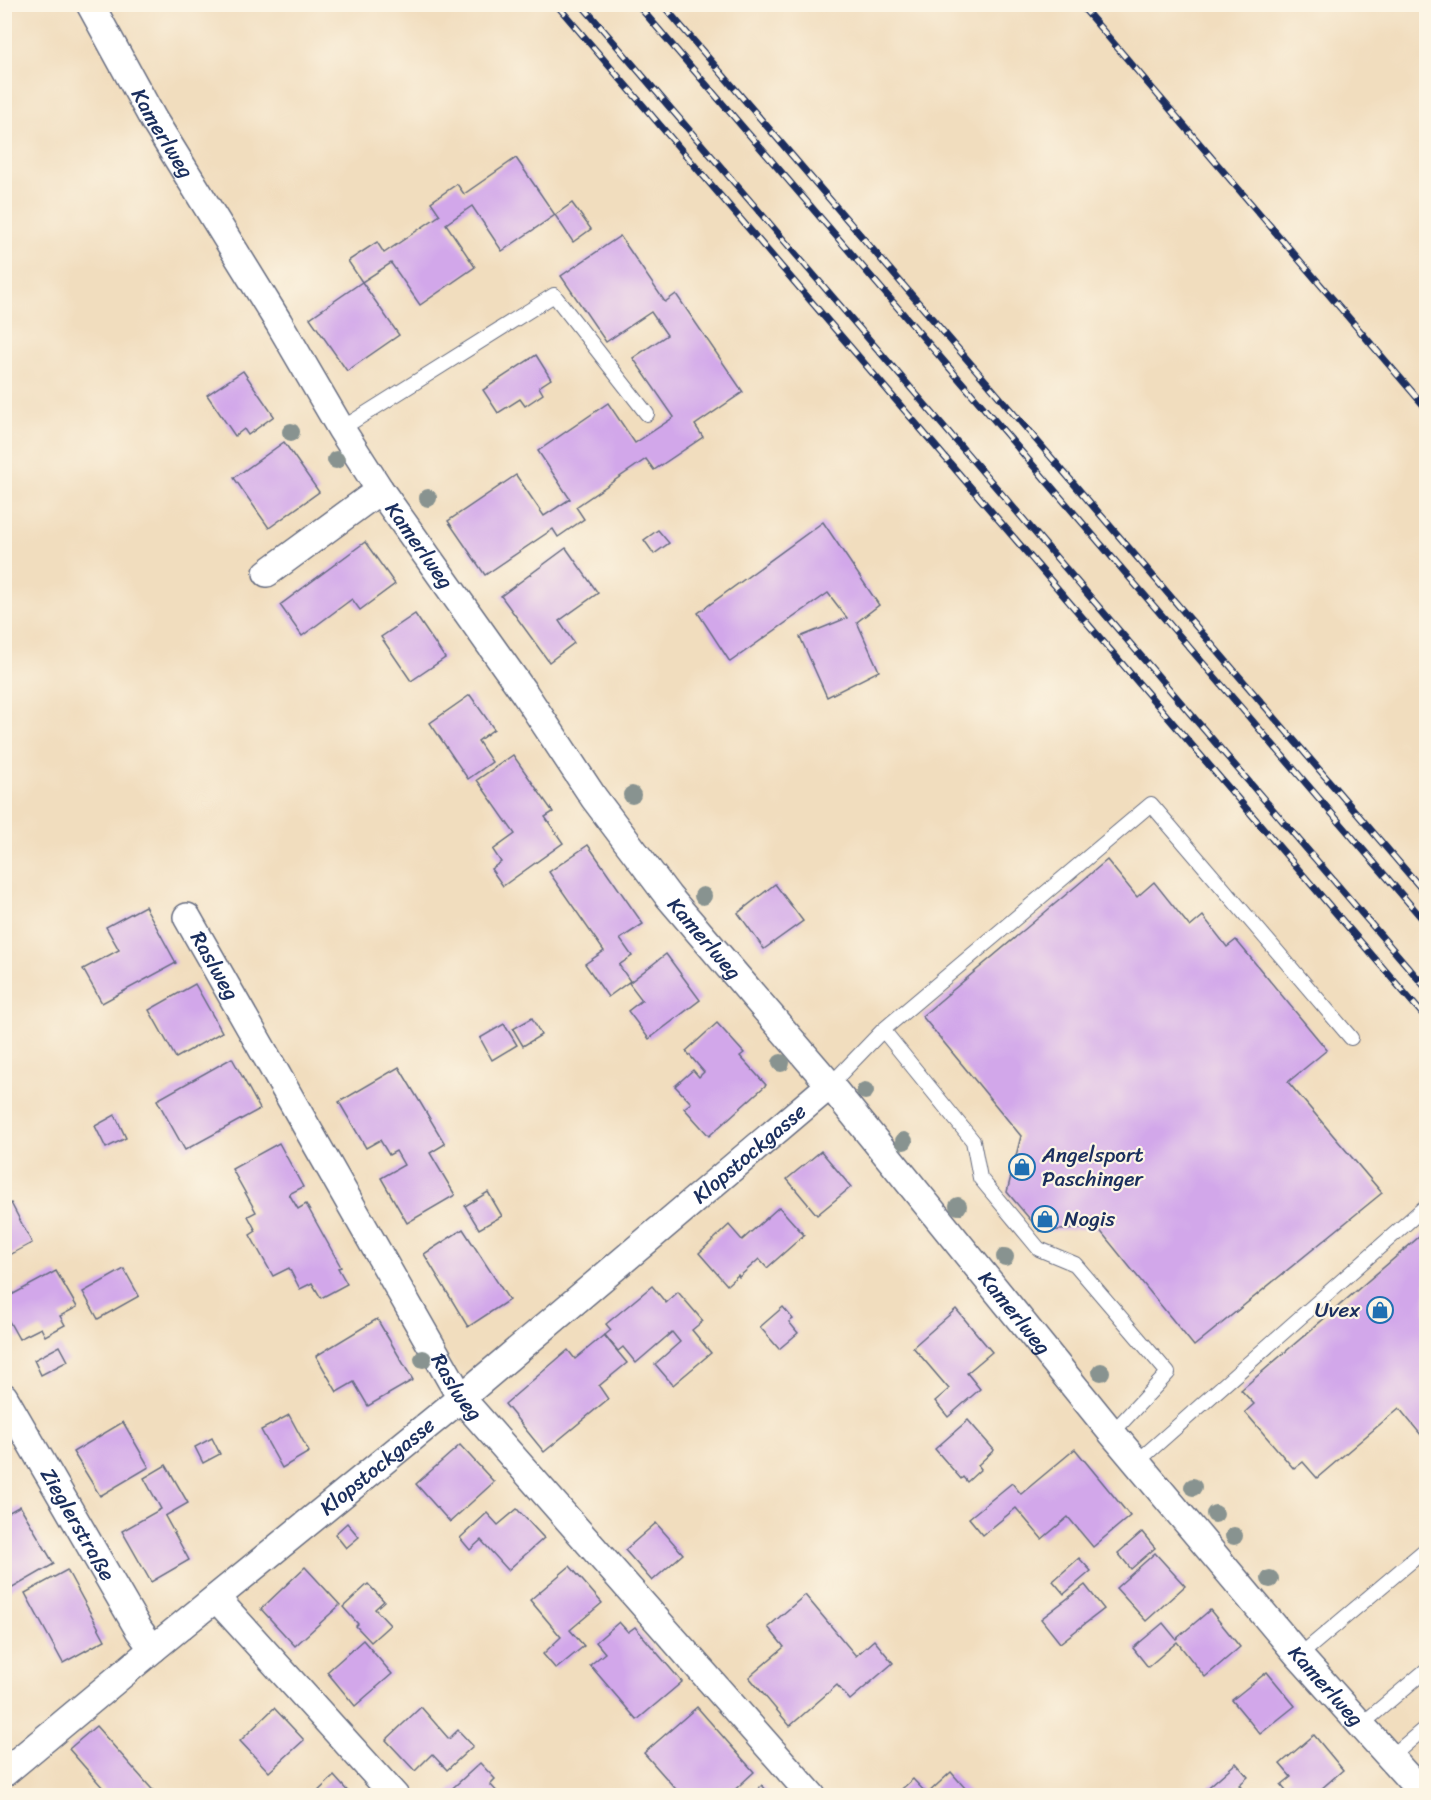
<svg xmlns="http://www.w3.org/2000/svg" width="1431" height="1800" font-family="Sriracha,sans-serif">
<rect width="100%" height="100%" fill="#fcf5e5"/>
<filter id="ink" filterUnits="userSpaceOnUse"><feTurbulence type="fractalNoise" baseFrequency=".0167" numOctaves="2"/><feDisplacementMap in="SourceGraphic" scale="12" xChannelSelector="R" yChannelSelector="G"/><feConvolveMatrix kernelMatrix="1 2 1 2 8 2 1 2 1" color-interpolation-filters="sRGB"/></filter>
<filter id="wash" filterUnits="userSpaceOnUse"><feTurbulence type="fractalNoise" baseFrequency=".008" numOctaves="4" result="noise"/><feDisplacementMap in="SourceGraphic" scale="24" xChannelSelector="R" yChannelSelector="G"/><feGaussianBlur stdDeviation="1.35" result="paint"/><feColorMatrix in="noise" values="0 0 0 0 0 0 0 0 0 0 0 0 0 0 0 0 0 1.4 0 .05"/><feComposite in="paint" operator="in"/></filter>
<g filter="url(#wash)">
<rect width="100%" height="100%" fill="#f1ddbe"/>
<g id="blocks">
<!-- building -->
<g fill="#d2a7ea">
<path d="M516,158L555,215L502,251L472,206L446,224L475,267L420,305L391,263L362,282L348,261L377,242L384,253L440,215L431,202L457,184L464,194Z"/>
<path d="M572,203L591,229L573,242L555,215Z"/>
<path d="M620,236L665,302L676,294L743,392L695,425L703,437L654,470L646,459L576,507L584,519L558,537L553,529L485,575L448,521L516,475L544,516L570,499L538,451L608,403L635,443L674,417L633,358L667,335L651,312L606,342L561,276Z"/>
<path d="M362,282L399,335L347,371L310,318Z"/>
<path d="M536,355L551,379L539,387L543,394L525,406L520,399L498,413L483,390Z"/>
<path d="M243,371L274,416L248,435L244,429L235,436L207,395Z"/>
<path d="M284,442L319,492L269,528L234,478Z"/>
<path d="M823,522L879,605L857,622L879,671L827,697L800,637L847,618L828,593L730,662L698,613Z"/>
<path d="M658,530L669,543L654,554L644,540Z"/>
<path d="M365,542L395,584L360,610L352,599L302,636L280,605Z"/>
<path d="M566,548L598,593L559,621L574,643L549,662L501,596Z"/>
<path d="M415,614L445,658L411,681L381,637Z"/>
<path d="M470,695L494,729L478,741L492,762L468,779L430,723Z"/>
<path d="M513,755L553,812L545,817L563,843L503,886L491,869L501,862L493,850L515,834L477,780Z"/>
<path d="M588,845L643,924L620,939L632,956L619,965L630,981L608,997L585,964L604,951L549,872Z"/>
<path d="M1107,860L1137,897L1154,882L1190,927L1203,916L1227,947L1236,940L1327,1050L1288,1082L1382,1193L1194,1346L1098,1228L1040,1231L1007,1192L1021,1136L922,1016Z"/>
<path d="M775,884L803,921L764,949L738,913Z"/>
<path d="M145,906L176,963L102,1003L83,969L119,950L106,927Z"/>
<path d="M666,954L700,1000L649,1039L628,1011L642,1000L629,983Z"/>
<path d="M195,984L222,1032L176,1058L149,1010Z"/>
<path d="M532,1018L541,1035L523,1046L513,1029Z"/>
<path d="M717,1023L744,1053L740,1056L766,1085L709,1136L684,1108L691,1103L675,1086L693,1070L699,1077L704,1072L686,1051Z"/>
<path d="M504,1024L517,1045L492,1060L480,1038Z"/>
<path d="M232,1058L260,1109L185,1150L157,1100Z"/>
<path d="M399,1067L445,1144L430,1153L455,1195L407,1223L381,1178L404,1165L396,1151L389,1155L380,1140L366,1148L339,1102Z"/>
<path d="M115,1115L126,1138L106,1148L95,1126Z"/>
<path d="M279,1143L303,1187L289,1194L298,1209L306,1204L341,1267L338,1268L347,1284L321,1298L312,1283L300,1289L289,1268L273,1276L250,1235L256,1231L248,1216L256,1212L232,1169Z"/>
<path d="M821,1151L851,1187L817,1215L787,1179Z"/>
<path d="M488,1192L502,1216L479,1229L465,1206Z"/>
<path d="M11,1203L32,1243L4,1258V1207Z"/>
<path d="M779,1207L804,1235L767,1268L759,1259L739,1277L738,1275L727,1285L699,1253L729,1225L742,1240Z"/>
<path d="M463,1229L509,1300L468,1327L424,1254Z"/>
<path d="M1426,1231V1441L1399,1408L1317,1478L1303,1462L1294,1469L1245,1412L1254,1404L1241,1390Z"/>
<path d="M124,1269L139,1296L98,1319L83,1292Z"/>
<path d="M56,1271L77,1307L60,1316L65,1325L45,1336L41,1328L19,1339L4,1312V1299Z"/>
<path d="M652,1286L666,1303L678,1292L703,1321L692,1330L711,1353L673,1385L655,1364L680,1342L672,1332L636,1363L623,1347L618,1351L605,1335L611,1330L606,1324Z"/>
<path d="M783,1307L793,1319L789,1322L798,1333L779,1349L760,1327Z"/>
<path d="M956,1309L992,1352L967,1373L980,1389L948,1417L935,1401L949,1389L913,1347Z"/>
<path d="M377,1319L413,1380L368,1406L354,1382L337,1392L316,1356Z"/>
<path d="M604,1335L627,1363L599,1386L608,1399L544,1452L505,1404L568,1350L575,1359Z"/>
<path d="M60,1346L68,1361L41,1375L34,1360Z"/>
<path d="M289,1415L309,1452L282,1468L261,1430Z"/>
<path d="M968,1420L994,1450L978,1465L981,1469L967,1482L963,1477L961,1479L935,1449Z"/>
<path d="M123,1422L149,1467L100,1496L73,1452Z"/>
<path d="M212,1438L220,1454L203,1463L195,1447Z"/>
<path d="M460,1445L494,1482L450,1522L416,1484Z"/>
<path d="M1075,1449L1130,1516L1093,1547L1068,1517L1042,1539L1016,1508L983,1535L969,1518L1012,1483L1021,1494Z"/>
<path d="M166,1465L188,1503L165,1516L189,1560L151,1582L122,1531L161,1509L144,1478Z"/>
<path d="M20,1506L54,1564L4,1593V1515Z"/>
<path d="M517,1509L544,1538L508,1570L481,1540L470,1550L460,1538L487,1513L498,1525Z"/>
<path d="M347,1523L359,1537L346,1548L335,1534Z"/>
<path d="M656,1523L683,1554L652,1581L625,1550Z"/>
<path d="M1142,1532L1155,1548L1131,1569L1118,1553Z"/>
<path d="M1155,1553L1185,1586L1146,1621L1116,1588Z"/>
<path d="M1079,1558L1091,1571L1064,1594L1053,1581Z"/>
<path d="M570,1566L602,1603L570,1630L584,1646L556,1669L543,1654L561,1637L530,1600Z"/>
<path d="M305,1567L340,1605L295,1646L261,1609Z"/>
<path d="M67,1570L105,1640L63,1663L25,1593Z"/>
<path d="M368,1584L384,1601L375,1609L390,1625L371,1642L356,1626L358,1624L343,1607Z"/>
<path d="M1085,1585L1104,1609L1060,1643L1041,1619Z"/>
<path d="M805,1595L856,1656L874,1640L893,1663L850,1700L837,1685L790,1726L749,1677L784,1647L768,1627Z"/>
<path d="M1210,1610L1240,1647L1205,1677L1177,1642L1148,1667L1133,1648L1163,1623L1176,1639Z"/>
<path d="M619,1622L628,1632L635,1627L682,1682L637,1720L590,1665L605,1653L596,1642Z"/>
<path d="M363,1640L392,1674L355,1706L327,1672Z"/>
<path d="M1267,1672L1295,1706L1260,1734L1232,1700Z"/>
<path d="M421,1707L449,1739L458,1730L473,1746L447,1770L432,1754L415,1771L386,1740Z"/>
<path d="M697,1707L754,1772L728,1796H682L644,1753Z"/>
<path d="M274,1708L304,1740L269,1772L240,1741Z"/>
<path d="M96,1726L158,1796H110L69,1749Z"/>
<path d="M1314,1735L1343,1770L1313,1796H1290L1281,1785L1291,1777L1280,1764Z"/>
<path d="M480,1763L495,1779L490,1784L501,1796H444Z"/>
<path d="M1236,1763L1248,1777L1239,1785L1248,1796H1205L1203,1792Z"/>
<path d="M951,1772L972,1796H894L913,1779L927,1794Z"/>
<path d="M334,1776L352,1796H313Z"/>
<path d="M762,1785L771,1796H751Z"/>
</g>
</g>
</g>
<g filter="url(#ink)">
<use href="#blocks" fill-opacity="0" stroke="#666c80" stroke-width="1.5"/>
<g fill="none" stroke-linecap="round" stroke-linejoin="round">
<defs>
<g id="service">
<path d="M341,429L554,295L647,414"/>
<path d="M883,1030L1151,804L1351,1038"/>
<path d="M830,1085L883,1030L973,1141L980,1178L1039,1249L1075,1264L1168,1373L1112,1433"/>
<path d="M1137,1462L1426,1206"/>
<path d="M1299,1656L1426,1549"/>
<path d="M1361,1725L1426,1670"/>
<path d="M1391,1757L1426,1727"/>
</g>
<g id="minor">
<path id="s1" d="M90,4L153,119L279,323L341,429L380,490L525,694L594,798L668,896L830,1085L1112,1433L1299,1656L1425,1796"/>
<path d="M267,573L380,490"/>
<path id="s2" d="M187,917L461,1398L812,1796"/>
<path id="s3" d="M4,1397L139,1630L153,1649"/>
<path d="M216,1598L395,1796"/>
<path id="s4" d="M4,1773L153,1649L461,1398L830,1085"/>
</g>
</defs>
<!-- service casing -->
<use href="#service" stroke="#666c80" stroke-width="16"/>
<!-- minor casing -->
<use href="#minor" stroke="#666c80" stroke-width="30"/>
<!-- service -->
<use href="#service" stroke="#fff" stroke-width="14"/>
<!-- minor -->
<use href="#minor" stroke="#fff" stroke-width="27"/>
<defs>
<g id="rail">
<path d="M556,4L1426,1018"/>
<path d="M581,4L1426,988"/>
<path d="M637,4L1426,923"/>
<path d="M662,4L1426,894"/>
<path d="M1080,4L1426,408"/>
</g>
</defs>
<!-- rail casing -->
<use href="#rail" stroke="#1b2f5e" stroke-width="7"/>
<!-- rail -->
<use href="#rail" stroke="#fcf5e5" stroke-width="4.5" stroke-dasharray="14" stroke-linecap="butt"/>
</g>
<!-- trees -->
<g fill="#889390">
<circle cx="291" cy="432" r="9"/>
<circle cx="336" cy="460" r="9"/>
<circle cx="428" cy="498" r="9"/>
<circle cx="632" cy="795" r="9"/>
<circle cx="703" cy="896" r="9"/>
<circle cx="781" cy="1063" r="9"/>
<circle cx="865" cy="1091" r="9"/>
<circle cx="904" cy="1141" r="9"/>
<circle cx="958" cy="1206" r="9"/>
<circle cx="1005" cy="1257" r="9"/>
<circle cx="423" cy="1359" r="9"/>
<circle cx="1101" cy="1372" r="9"/>
<circle cx="1193" cy="1487" r="9"/>
<circle cx="1215" cy="1514" r="9"/>
<circle cx="1234" cy="1536" r="9"/>
<circle cx="1270" cy="1579" r="9"/>
</g>
</g>
<!-- icons -->
<defs>
<symbol id="shop-ring" viewBox="-11 -11 22 22"><circle r="9.5" fill="#fcf5e5" stroke="#1f6fb2" stroke-width="1.5"/><path d="M-5-2.5h2.3a2.7 3.5 0 0 1 5.4 0H5L5.5 6h-11ZM-1.5-2.5h3a1.5 2.3 0 0 0-3 0Z" fill="#1f6fb2"/></symbol>
</defs>
<g fill-rule="evenodd">
<use href="#shop-ring" x="1007" y="1152" width="30" height="30"/>
<use href="#shop-ring" x="1030" y="1204" width="30" height="30"/>
<use href="#shop-ring" x="1365" y="1295" width="30" height="30"/>
</g>
<g text-anchor="middle" dominant-baseline="central" stroke-width="4.5" stroke-linejoin="round" paint-order="stroke">
<!-- street labels -->
<g font-size="21" fill="#1b2f5e" stroke="#fcf5e5">
<text stroke="none"><textPath href="#s1" startOffset="148">Kamerlweg</textPath></text>
<text stroke="none"><textPath href="#s1" startOffset="634">Kamerlweg</textPath></text>
<text stroke="none"><textPath href="#s1" startOffset="1120">Kamerlweg</textPath></text>
<text stroke="none"><textPath href="#s2" startOffset="56">Raslweg</textPath></text>
<text stroke="none"><textPath href="#s4" startOffset="969">Klopstockgasse</textPath></text>
<text stroke="none"><textPath href="#s1" startOffset="1606">Kamerlweg</textPath></text>
<text stroke="none"><textPath href="#s2" startOffset="542">Raslweg</textPath></text>
<text stroke="none"><textPath href="#s4" startOffset="483">Klopstockgasse</textPath></text>
<text stroke="none"><textPath href="#s3" startOffset="147">Zieglerstraße</textPath></text>
<text stroke="none"><textPath href="#s1" startOffset="2092">Kamerlweg</textPath></text>
</g>
<!-- poi labels -->
<g font-size="21" fill="#1b2f5e" stroke="#fcf5e5" text-anchor="start">
<text x="1042" y="1155">Angelsport<tspan x="1042" dy="24">Paschinger</tspan></text>
<text x="1064" y="1219">Nogis</text>
<text x="1360" y="1310" text-anchor="end">Uvex</text>
</g>
</g>
<!-- margin -->
<rect width="1431" height="1800" fill="none" stroke="#fcf5e5" stroke-width="24"/>
</svg>
